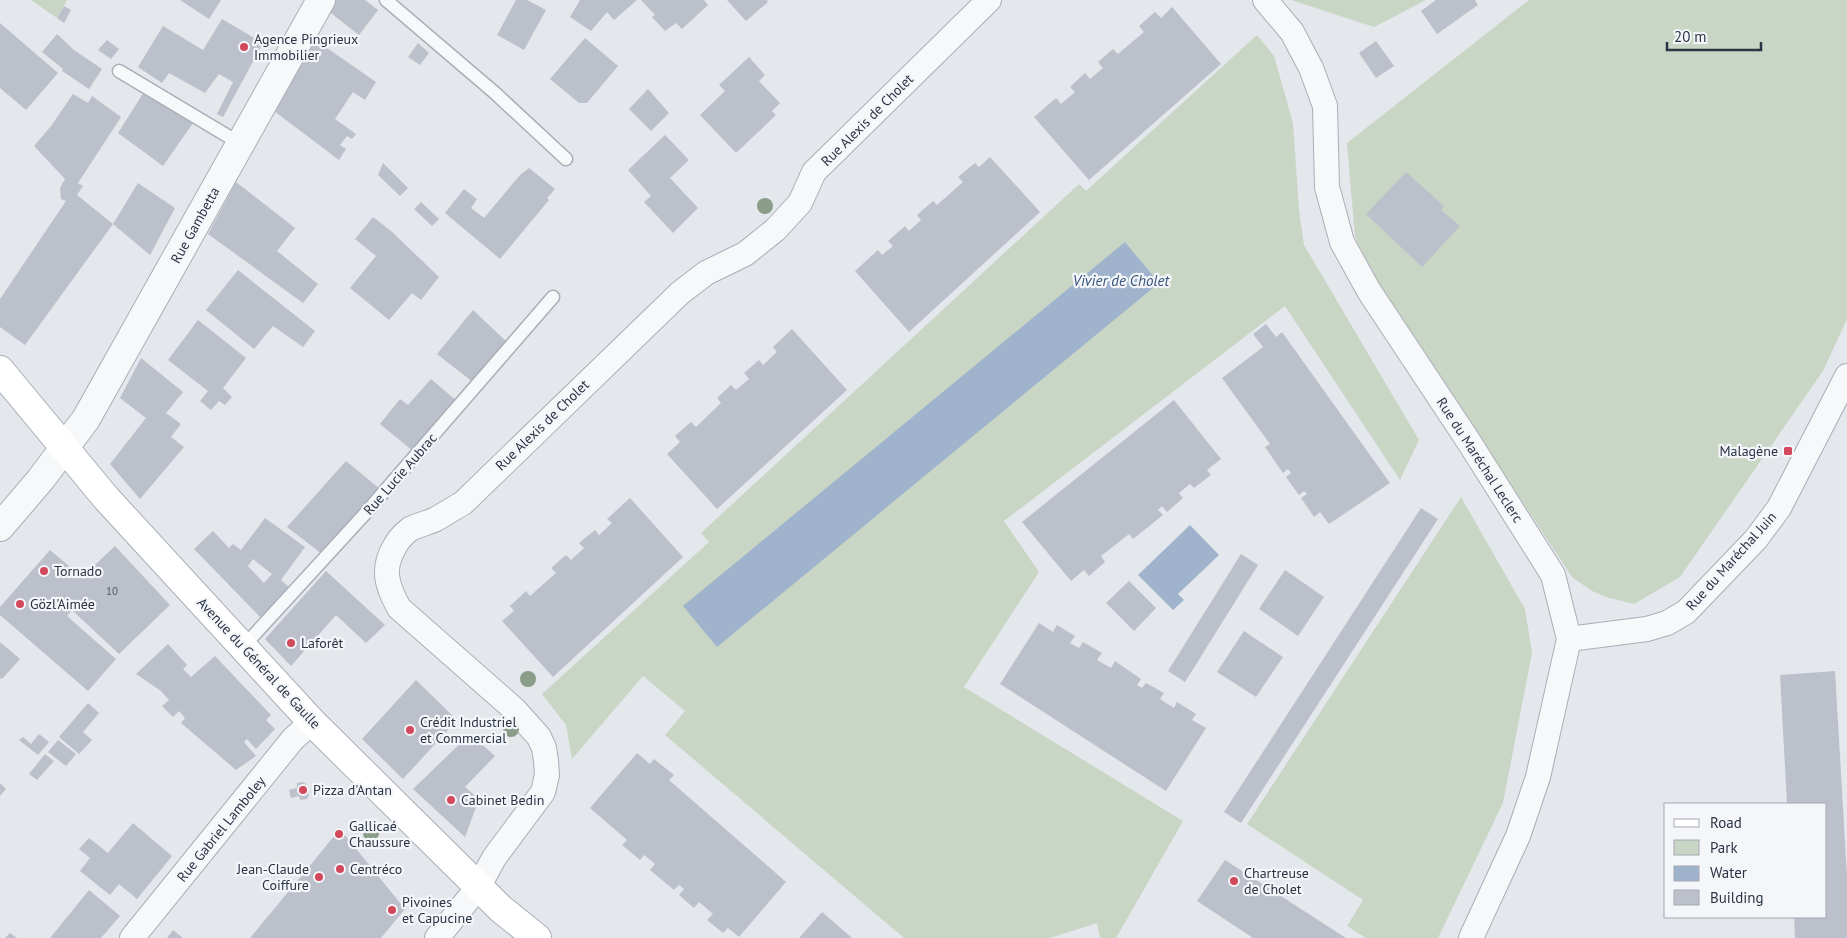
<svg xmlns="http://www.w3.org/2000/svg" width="1847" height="938" font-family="'PT Sans',sans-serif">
<rect width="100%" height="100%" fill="#e4e7ec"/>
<!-- green -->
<g fill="#c9d6c5">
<path d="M31,0H67L57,18Z"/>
<path d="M1291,0H1426L1374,27Z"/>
<path d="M1529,0H1847V319L1823,371L1680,577L1634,604L1606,597L1592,591L1572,577L1377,282L1355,237L1347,143Z"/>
<path d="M1257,35L1274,56L1293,123L1299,210L1304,245L1419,440L1400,480L1285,306L1004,521L1039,572L964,687L1183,821L1116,938H1100L1097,923L1050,938H904L665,735L685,711L643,676L572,759L566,725L542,694L709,542L701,533L1079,184L1086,191Z"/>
<path d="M1461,497L1525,609L1532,653L1503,803L1438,938H1366L1347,926L1363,900L1247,824Z"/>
</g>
<!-- water -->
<g fill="#9fb4cc">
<path d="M1125,242L1159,283L717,647L683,606Z"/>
<path d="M1190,525L1219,555L1178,594L1184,600L1173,610L1138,575Z"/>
</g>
<!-- building -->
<g fill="#bbc0ca" fill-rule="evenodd">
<path d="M180,0H221L209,19Z"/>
<path d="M333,0H365L378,10L359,35L327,10Z"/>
<path d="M516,0H527L546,10L524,50L497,35Z"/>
<path d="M580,0H637L614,20L607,12L591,31L570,17Z"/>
<path d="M641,0H704L708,5L682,29L676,23L665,31L652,17L655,15Z"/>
<path d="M727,0H767L768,2L746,21Z"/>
<path d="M1436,0H1475L1478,5L1437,34L1421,11Z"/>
<path d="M64,6L71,10L64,23L57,18Z"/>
<path d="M1172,7L1221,64L1089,180L1034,117L1056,98L1061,104L1075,92L1070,87L1085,73L1090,79L1103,68L1098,62L1113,49L1118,54L1144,32L1139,26L1155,12L1161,18Z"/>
<path d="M222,19L263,43L223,117L217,114L233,82L219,74L205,93L169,73L162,83L138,67L163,26L203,50Z"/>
<path d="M0,23L58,73L26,110L0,88Z"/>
<path d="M57,34L74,50L102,69L89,89L62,71L63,69L42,52Z"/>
<path d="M585,38L618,66L587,103H579L550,79Z"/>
<path d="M314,39L376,82L365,100L353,92L335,119L356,134L352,139L347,136L340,145L346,149L339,160L274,111Z"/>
<path d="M107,40L119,49L111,59L98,50Z"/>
<path d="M1376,41L1394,66L1376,78L1359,53Z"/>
<path d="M418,43L429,53L420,65L408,57Z"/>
<path d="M749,57L765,75L759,81L780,103L772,111L776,115L736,153L700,115L725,91L719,85Z"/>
<path d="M648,89L669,113L651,131L629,109Z"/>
<path d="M144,92L193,123L163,166L118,133Z"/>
<path d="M73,94L88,103L92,96L121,117L78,183L83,186L77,195L113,224L138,183L175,208L150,255L113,224L25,345L0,327V299L66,201L61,199L60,188L65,179L34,146L51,126Z"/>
<path d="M665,135L689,160L670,178L698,208L673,233L644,202L651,196L628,170Z"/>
<path d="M990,157L1040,212L909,332L855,271L878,250L882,255L893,246L888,241L905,226L909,231L921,220L917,215L933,201L937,205L963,182L958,177L975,163L979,167Z"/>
<path d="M383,163L408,188L400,196L378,175Z"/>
<path d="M529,168L555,189L547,198L549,200L500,259L445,213L464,189L477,199L471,208L484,218L520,175Z"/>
<path d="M1406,172L1444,206L1441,210L1460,226L1422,267L1366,214Z"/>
<path d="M236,182L295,228L277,251L318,284L303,303L208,234Z"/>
<path d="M421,202L439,219L432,226L414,209Z"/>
<path d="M373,217L391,231L439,277L421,300L412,293L389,320L350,288L376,256L355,239Z"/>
<path d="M238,270L315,331L303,347L273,326L254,349L206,310Z"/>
<path d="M473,310L509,344L474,383L437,354Z"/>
<path d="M198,320L246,358L223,388L232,397L225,405L219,401L211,410L200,401L208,391L168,360Z"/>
<path d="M1266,324L1276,337L1282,332L1390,483L1329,524L1320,512L1314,517L1301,498L1307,494L1304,491L1299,495L1286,477L1291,473L1288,469L1283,473L1265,447L1270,444L1222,378L1263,347L1253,334Z"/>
<path d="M792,329L847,390L717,509L667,454L680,442L675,436L691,422L696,427L721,403L717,398L731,385L736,390L749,379L744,373L759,360L763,365L777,352L773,347Z"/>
<path d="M141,358L183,392L166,413L181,424L171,437L184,447L140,499L110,464L146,418L120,398Z"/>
<path d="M431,379L457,401L413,451L380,424L400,399L408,405Z"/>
<path d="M1174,400L1221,459L1207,470L1211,475L1194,488L1190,484L1179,493L1183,498L1167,512L1162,506L1158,510L1163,515L1133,539L1129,534L1101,556L1105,562L1089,576L1084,570L1071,581L1022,522Z"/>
<path d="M346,461L380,489L322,554L287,527Z"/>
<path d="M630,498L683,557L553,677L502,621L514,611L510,606L526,591L530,596L556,573L551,568L566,555L571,560L584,548L579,543L595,530L599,535L612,523L607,519Z"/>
<path d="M1421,508L1438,519L1241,823L1224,812Z"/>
<path d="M265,518L305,547L281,580L291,589L261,618L194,549L213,531L229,548L233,544L241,550ZM253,559L272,574L264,583L248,566Z"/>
<path d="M115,546L170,605L119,654L72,610L67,616L116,659L88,691L0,615V607L50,550L82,577Z"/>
<path d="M1241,554L1258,565L1185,682L1168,671Z"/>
<path d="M1285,570L1324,597L1298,636L1259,609Z"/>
<path d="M326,571L385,625L366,643L336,615L291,666L265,639Z"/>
<path d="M1129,581L1156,608L1134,631L1106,603Z"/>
<path d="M1039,623L1053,632L1057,625L1075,636L1070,643L1079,648L1083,642L1102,653L1097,660L1111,668L1115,661L1141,679L1137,685L1142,688L1146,683L1164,693L1160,699L1174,708L1177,702L1196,714L1192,720L1206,728L1166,791L1000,684Z"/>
<path d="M1244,631L1283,657L1256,697L1217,672Z"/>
<path d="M0,642L20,659L2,679L0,678Z"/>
<path d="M168,644L187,665L183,669L191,677L215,656L271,715L266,720L275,729L256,749L247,739L244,742L256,756L236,770L181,723L185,718L179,711L173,717L162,706L169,700L161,691L136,674Z"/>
<path d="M1835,671L1847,876V938H1795L1794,917H1826V804H1787L1780,675Z"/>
<path d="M416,680L457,720L403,779L362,739Z"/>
<path d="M88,703L99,713L83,732L92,740L79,754L59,737Z"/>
<path d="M39,734L49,742L38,755L19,740L23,737L31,744Z"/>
<path d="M470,734L495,756L465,787L479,799L465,837L413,789Z"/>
<path d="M58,740L76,754L66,766L48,752Z"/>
<path d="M637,753L650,764L654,759L674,775L669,780L786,882L739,937L728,928L723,933L707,920L713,914L699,902L694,908L679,895L684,889L679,885L674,890L650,870L655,864L644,855L640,860L622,845L627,840L590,808Z"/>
<path d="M45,754L54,761L37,780L29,774Z"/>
<path d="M303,782L306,784L309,794L307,799L300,800L299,796L291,798L289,790L297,788V783Z"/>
<path d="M0,783L6,789L0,796Z"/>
<path d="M133,823L172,856L137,899L119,884L110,895L80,871L90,858L79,849L89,838L108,853Z"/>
<path d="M340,829L405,909L381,938H250Z"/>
<path d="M1225,860L1346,938H1253L1197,901Z"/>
<path d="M89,890L120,916L101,938H50Z"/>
<path d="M822,912L852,938H799Z"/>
<path d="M173,930L183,938H167Z"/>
<path d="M10,933L17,938H5Z"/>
</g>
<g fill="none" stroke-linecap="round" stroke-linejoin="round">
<defs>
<g id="service">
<path d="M386,0L495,93L566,159"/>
<path d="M119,71L241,144"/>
<path d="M243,647L363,516L553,297"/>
</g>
<g id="minor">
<path d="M1265,0L1292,32L1311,68L1325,106L1327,187L1342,242L1369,291L1469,442L1553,575L1569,639L1538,777L1518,836L1471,938"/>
<path d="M1569,639L1647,629L1667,623L1686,612L1756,539L1779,508L1847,376"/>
<path d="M132,938L293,739L312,722"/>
<path d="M437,938L479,886L494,858L543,792L547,775L546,761L544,748L539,737L515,710L399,608C387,586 381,569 395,546C398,540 405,533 410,529C418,525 428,523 436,519C445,514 454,508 463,503L680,293L706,273L745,254L775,230L800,203L814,172L989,0"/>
</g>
<path id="tertiary" d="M0,527L41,479L86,419L321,0"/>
<path id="secondary" d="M0,370L106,498L312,722L501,909L537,938"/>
</defs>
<!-- service casing -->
<use href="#service" stroke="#a9aeb7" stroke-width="15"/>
<!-- minor casing -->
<use href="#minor" stroke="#a9aeb7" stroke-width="26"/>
<!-- tertiary casing -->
<use href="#tertiary" stroke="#a9aeb7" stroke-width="30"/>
<!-- secondary casing -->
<use href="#secondary" stroke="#a9aeb7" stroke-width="30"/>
<!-- service -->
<use href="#service" stroke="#f7f8fa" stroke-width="12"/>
<!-- minor -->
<use href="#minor" stroke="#f7f8fa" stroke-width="24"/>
<!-- tertiary -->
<use href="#tertiary" stroke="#f7f8fa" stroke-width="28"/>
<!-- secondary -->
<use href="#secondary" stroke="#fff" stroke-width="28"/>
</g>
<!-- trees -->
<g fill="#899d89">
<circle cx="765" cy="206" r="8"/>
<circle cx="528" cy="679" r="8"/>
<circle cx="511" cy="729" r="8"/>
<circle cx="371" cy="833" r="8"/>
</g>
<!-- markers -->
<g fill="#d1495b" stroke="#f4f6f9" stroke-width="2">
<circle cx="244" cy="47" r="5"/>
<rect x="1783" y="446" width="10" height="10" rx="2.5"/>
<circle cx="44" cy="571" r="5"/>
<circle cx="20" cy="604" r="5"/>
<circle cx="291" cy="643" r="5"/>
<circle cx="410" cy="730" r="5"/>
<circle cx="303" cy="790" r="5"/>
<circle cx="451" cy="800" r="5"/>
<circle cx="339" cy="834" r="5"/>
<circle cx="340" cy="869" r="5"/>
<circle cx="319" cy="877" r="5"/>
<circle cx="1234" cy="881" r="5"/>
<circle cx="392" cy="910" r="5"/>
</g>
<g text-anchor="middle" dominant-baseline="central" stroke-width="4.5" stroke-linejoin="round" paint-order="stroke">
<!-- number labels -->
<g font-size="11" fill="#4f5766">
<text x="112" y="591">10</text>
</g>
<!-- poi labels -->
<g font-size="14" fill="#2b3445" stroke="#f4f6f9" text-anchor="start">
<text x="254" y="39">Agence Pingrieux<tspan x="254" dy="16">Immobilier</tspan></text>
<text x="1778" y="451" text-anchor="end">Malagène</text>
<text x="54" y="571">Tornado</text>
<text x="30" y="604">Gözl'Aimée</text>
<text x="301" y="643">Laforêt</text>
<text x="420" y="722">Crédit Industriel<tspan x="420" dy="16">et Commercial</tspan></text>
<text x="313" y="790">Pizza d'Antan</text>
<text x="461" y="800">Cabinet Bedin</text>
<text x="349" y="826">Gallicaé<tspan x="349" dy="16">Chaussure</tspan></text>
<text x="309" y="869" text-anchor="end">Jean-Claude<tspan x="309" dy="16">Coiffure</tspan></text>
<text x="350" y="869">Centréco</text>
<text x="1244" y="873">Chartreuse<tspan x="1244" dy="16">de Cholet</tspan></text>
<text x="402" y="902">Pivoines<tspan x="402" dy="16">et Capucine</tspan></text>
</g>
<!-- street labels -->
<g font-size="14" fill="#2b3445" stroke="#f4f6f9">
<text transform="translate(867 120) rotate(-45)">Rue Alexis de Cholet</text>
<text transform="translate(195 225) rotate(-61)">Rue Gambetta</text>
<text transform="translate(542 425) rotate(-44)">Rue Alexis de Cholet</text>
<text transform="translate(1480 460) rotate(57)">Rue du Maréchal Leclerc</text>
<text transform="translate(400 474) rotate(-49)">Rue Lucie Aubrac</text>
<text transform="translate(1731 561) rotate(-48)">Rue du Maréchal Juin</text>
<text transform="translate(259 663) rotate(47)">Avenue du Général de Gaulle</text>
<text transform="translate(221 829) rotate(-51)">Rue Gabriel Lamboley</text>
</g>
<!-- water labels -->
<g font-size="15" font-style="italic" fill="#34527a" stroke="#f4f6f9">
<text x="1121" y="280">Vivier de Cholet</text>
</g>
</g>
<!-- legend -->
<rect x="1664" y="803" width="162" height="115" fill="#f4f6f9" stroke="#a4a8b1"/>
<rect x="1674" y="819" width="25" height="8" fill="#ffffff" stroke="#a4a8b1"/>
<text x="1710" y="828" font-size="15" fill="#2b3445">Road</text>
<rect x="1674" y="840" width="25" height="15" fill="#c9d6c5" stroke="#a4a8b1"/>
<text x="1710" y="853" font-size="15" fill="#2b3445">Park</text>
<rect x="1674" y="866" width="25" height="15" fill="#9fb4cc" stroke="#a4a8b1"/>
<text x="1710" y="878" font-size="15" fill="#2b3445">Water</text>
<rect x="1674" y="890" width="25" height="15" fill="#bbc0ca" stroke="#a4a8b1"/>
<text x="1710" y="903" font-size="15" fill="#2b3445">Building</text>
<!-- scale -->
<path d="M1667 42v8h94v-8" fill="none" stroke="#2b3445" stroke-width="2.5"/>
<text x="1674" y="42" font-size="15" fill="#2b3445" stroke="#f4f6f9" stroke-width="4" paint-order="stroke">20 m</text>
</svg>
